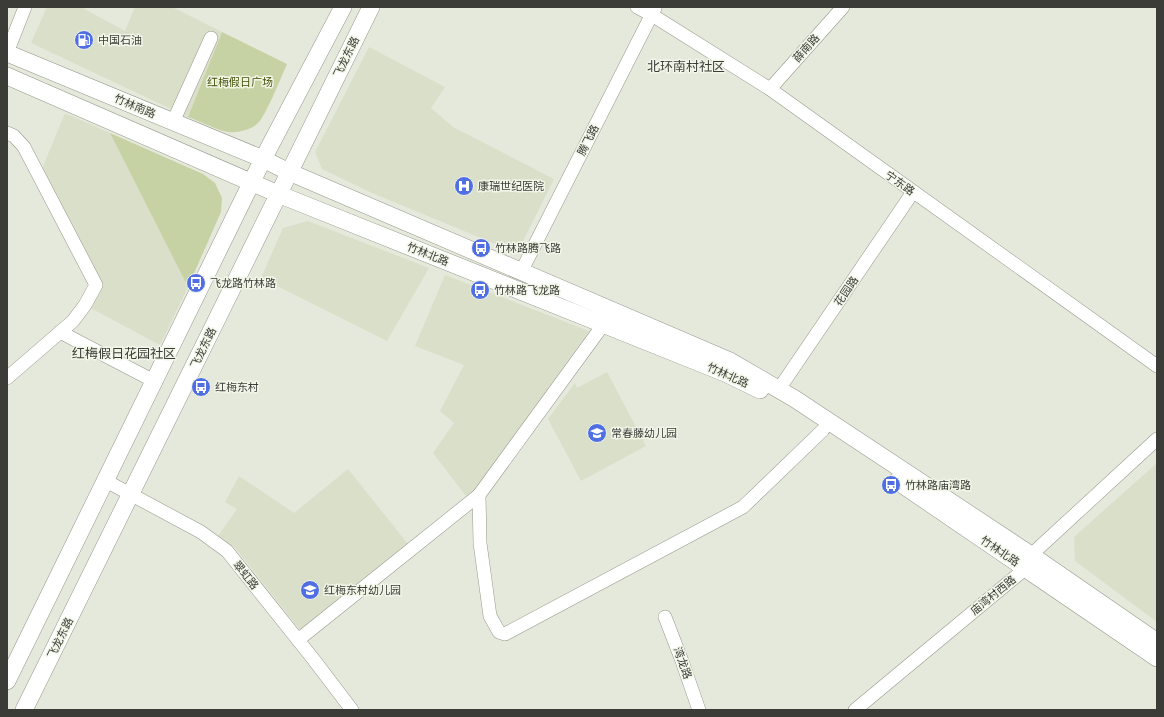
<svg xmlns="http://www.w3.org/2000/svg" width="1164" height="717" font-family="Cabin,'Noto Sans SC',sans-serif">
<rect width="100%" height="100%" fill="#e5e9db"/>
<!-- built -->
<g fill="#dadfca">
<path d="M47,7H81L125,31L135,7H172L222,32L188,117L31,43Z"/>
<path d="M369,47L445,87L431,108L453,127L554,179L517,253L372,193L322,169L315,152Z"/>
<path d="M65,113L110,133L188,287L160,345L85,305L96,285L39,176Z"/>
<path d="M308,221L429,268L387,341L261,278L283,228Z"/>
<path d="M445,275L589,331L476,488L466,496L433,453L454,423L440,411L464,365L415,346Z"/>
<path d="M607,372L646,446L581,481L548,419L575,383L577,388Z"/>
<path d="M1157,463V622L1075,561L1074,537Z"/>
<path d="M348,469L408,544L301,631L236,549L218,536L237,509L225,502L239,476L294,513Z"/>
</g>
<!-- green -->
<g fill="#c7d2a4">
<path d="M222,32L287,64C282,75 265,118 257,124C250,130 238,133 228,132C217,130 199,121 188,117Z"/>
<path d="M110,133L203,174L215,183L222,198L221,212L188,287Z"/>
</g>
<g fill="none" stroke-linecap="round" stroke-linejoin="round">
<defs>
<g id="minor">
<path d="M637,7L652,15L770,89L1157,366"/>
<path d="M7,53L25,7"/>
<path d="M770,89L843,7"/>
<path d="M173,122L211,38"/>
<path d="M7,133L14,136L24,147L96,285L85,305L73,321L7,378"/>
<path d="M521,272L655,8"/>
<path d="M603,325L479,495L480,543L490,616L499,632L505,634L743,507L823,430"/>
<path d="M60,332L154,381"/>
<path d="M779,389L913,192"/>
<path d="M106,481L201,532L227,551L314,660L352,710"/>
<path d="M665,617L682,661L699,710"/>
<path d="M298,640L479,495"/>
<path d="M855,710L1026,568L1031,555L1157,439"/>
</g>
<g id="major">
<path d="M7,53L263,159L289,172L730,361L795,399L1031,555L1157,642"/>
<path d="M7,76L278,194L725,373L760,390"/>
<path d="M897,481L1157,658"/>
<path d="M7,681L263,159L343,7"/>
<path d="M24,710L371,7"/>
</g>
</defs>
<!-- minor casing -->
<use href="#minor" stroke="#95988b" stroke-width="14"/>
<!-- major casing -->
<use href="#major" stroke="#95988b" stroke-width="18"/>
<!-- minor -->
<use href="#minor" stroke="#fff" stroke-width="13"/>
<!-- major -->
<use href="#major" stroke="#fff" stroke-width="17"/>
</g>
<!-- icons -->
<defs>
<symbol id="fuel-disc" viewBox="-11 -11 22 22"><circle r="9.5" fill="#506fe3" stroke="#f2f6e8"/><path d="M-5.5-6h7V0h2V4h1.3V-2.5L3-4.5l.8-.8L6-3V5H2.5V1h-1V6h-7ZM-4.2-4.7v3.2H.2V-4.7Z" fill="#fff"/></symbol>
<symbol id="hospital-disc" viewBox="-11 -11 22 22"><circle r="9.5" fill="#506fe3" stroke="#f2f6e8"/><path d="M-5-5h3v3.5h4V-5h3V5h-3V1.5h-4V5h-3Z" fill="#fff"/></symbol>
<symbol id="bus-disc" viewBox="-11 -11 22 22"><circle r="9.5" fill="#506fe3" stroke="#f2f6e8"/><path d="M-5-6H5V4H4V6H2V4H-2V6H-4V4H-5ZM-3.5-4V0h7V-4ZM-3.5 1.2v1.5H-2V1.2ZM2 1.2v1.5H3.5V1.2Z" fill="#fff"/></symbol>
<symbol id="school-disc" viewBox="-11 -11 22 22"><circle r="9.5" fill="#506fe3" stroke="#f2f6e8"/><path d="M0-5L7-2L0 1L-7-2ZM-4 1L0 2.5L4 1V4Q0 6-4 4Z" fill="#fff"/></symbol>
</defs>
<g fill-rule="evenodd">
<use href="#fuel-disc" x="73" y="29" width="22" height="22"/>
<use href="#hospital-disc" x="453" y="175" width="22" height="22"/>
<use href="#bus-disc" x="470" y="237" width="22" height="22"/>
<use href="#bus-disc" x="185" y="272" width="22" height="22"/>
<use href="#bus-disc" x="469" y="279" width="22" height="22"/>
<use href="#bus-disc" x="190" y="376" width="22" height="22"/>
<use href="#school-disc" x="586" y="422" width="22" height="22"/>
<use href="#bus-disc" x="880" y="474" width="22" height="22"/>
<use href="#school-disc" x="299" y="579" width="22" height="22"/>
</g>
<g text-anchor="middle" dominant-baseline="central" stroke-width="3" stroke-linejoin="round" paint-order="stroke">
<!-- poi labels -->
<g font-size="11" fill="#3b3c37" stroke="#f2f6e8" text-anchor="start">
<text x="98" y="40">中国石油</text>
<text x="478" y="186">康瑞世纪医院</text>
<text x="495" y="248">竹林路腾飞路</text>
<text x="210" y="283">飞龙路竹林路</text>
<text x="494" y="290">竹林路飞龙路</text>
<text x="215" y="387">红梅东村</text>
<text x="611" y="433">常春藤幼儿园</text>
<text x="905" y="485">竹林路庙湾路</text>
<text x="324" y="590">红梅东村幼儿园</text>
</g>
<!-- street labels -->
<g font-size="11" fill="#3b3c37" stroke="#f2f6e8">
<text transform="translate(806 48) rotate(-48)">薛南路</text>
<text transform="translate(346 57) rotate(-64)">飞龙东路</text>
<text transform="translate(135 106) rotate(23)">竹林南路</text>
<text transform="translate(588 140) rotate(-63)">腾飞路</text>
<text transform="translate(900 183) rotate(35)">宁东路</text>
<text transform="translate(428 254) rotate(22)">竹林北路</text>
<text transform="translate(846 291) rotate(-56)">花园路</text>
<text transform="translate(203 348) rotate(-64)">飞龙东路</text>
<text transform="translate(728 375) rotate(24)">竹林北路</text>
<text transform="translate(1000 551) rotate(34)">竹林北路</text>
<text transform="translate(246 575) rotate(51)">翠虹路</text>
<text transform="translate(993 595) rotate(-39)">庙湾村西路</text>
<text transform="translate(60 638) rotate(-64)">飞龙东路</text>
<text transform="translate(683 663) rotate(70)">湾龙路</text>
</g>
<!-- park labels -->
<g font-size="11" fill="#445003" stroke="#f2f6e8">
<text x="240" y="82">红梅假日广场</text>
</g>
<!-- quarter labels -->
<g font-size="13" fill="#3b3c37" stroke="#f2f6e8">
<text x="686" y="66">北环南村社区</text>
<text x="124" y="353">红梅假日花园社区</text>
</g>
</g>
<!-- border -->
<rect width="1164" height="717" fill="none" stroke="#3b3c37" stroke-width="16"/>
</svg>
